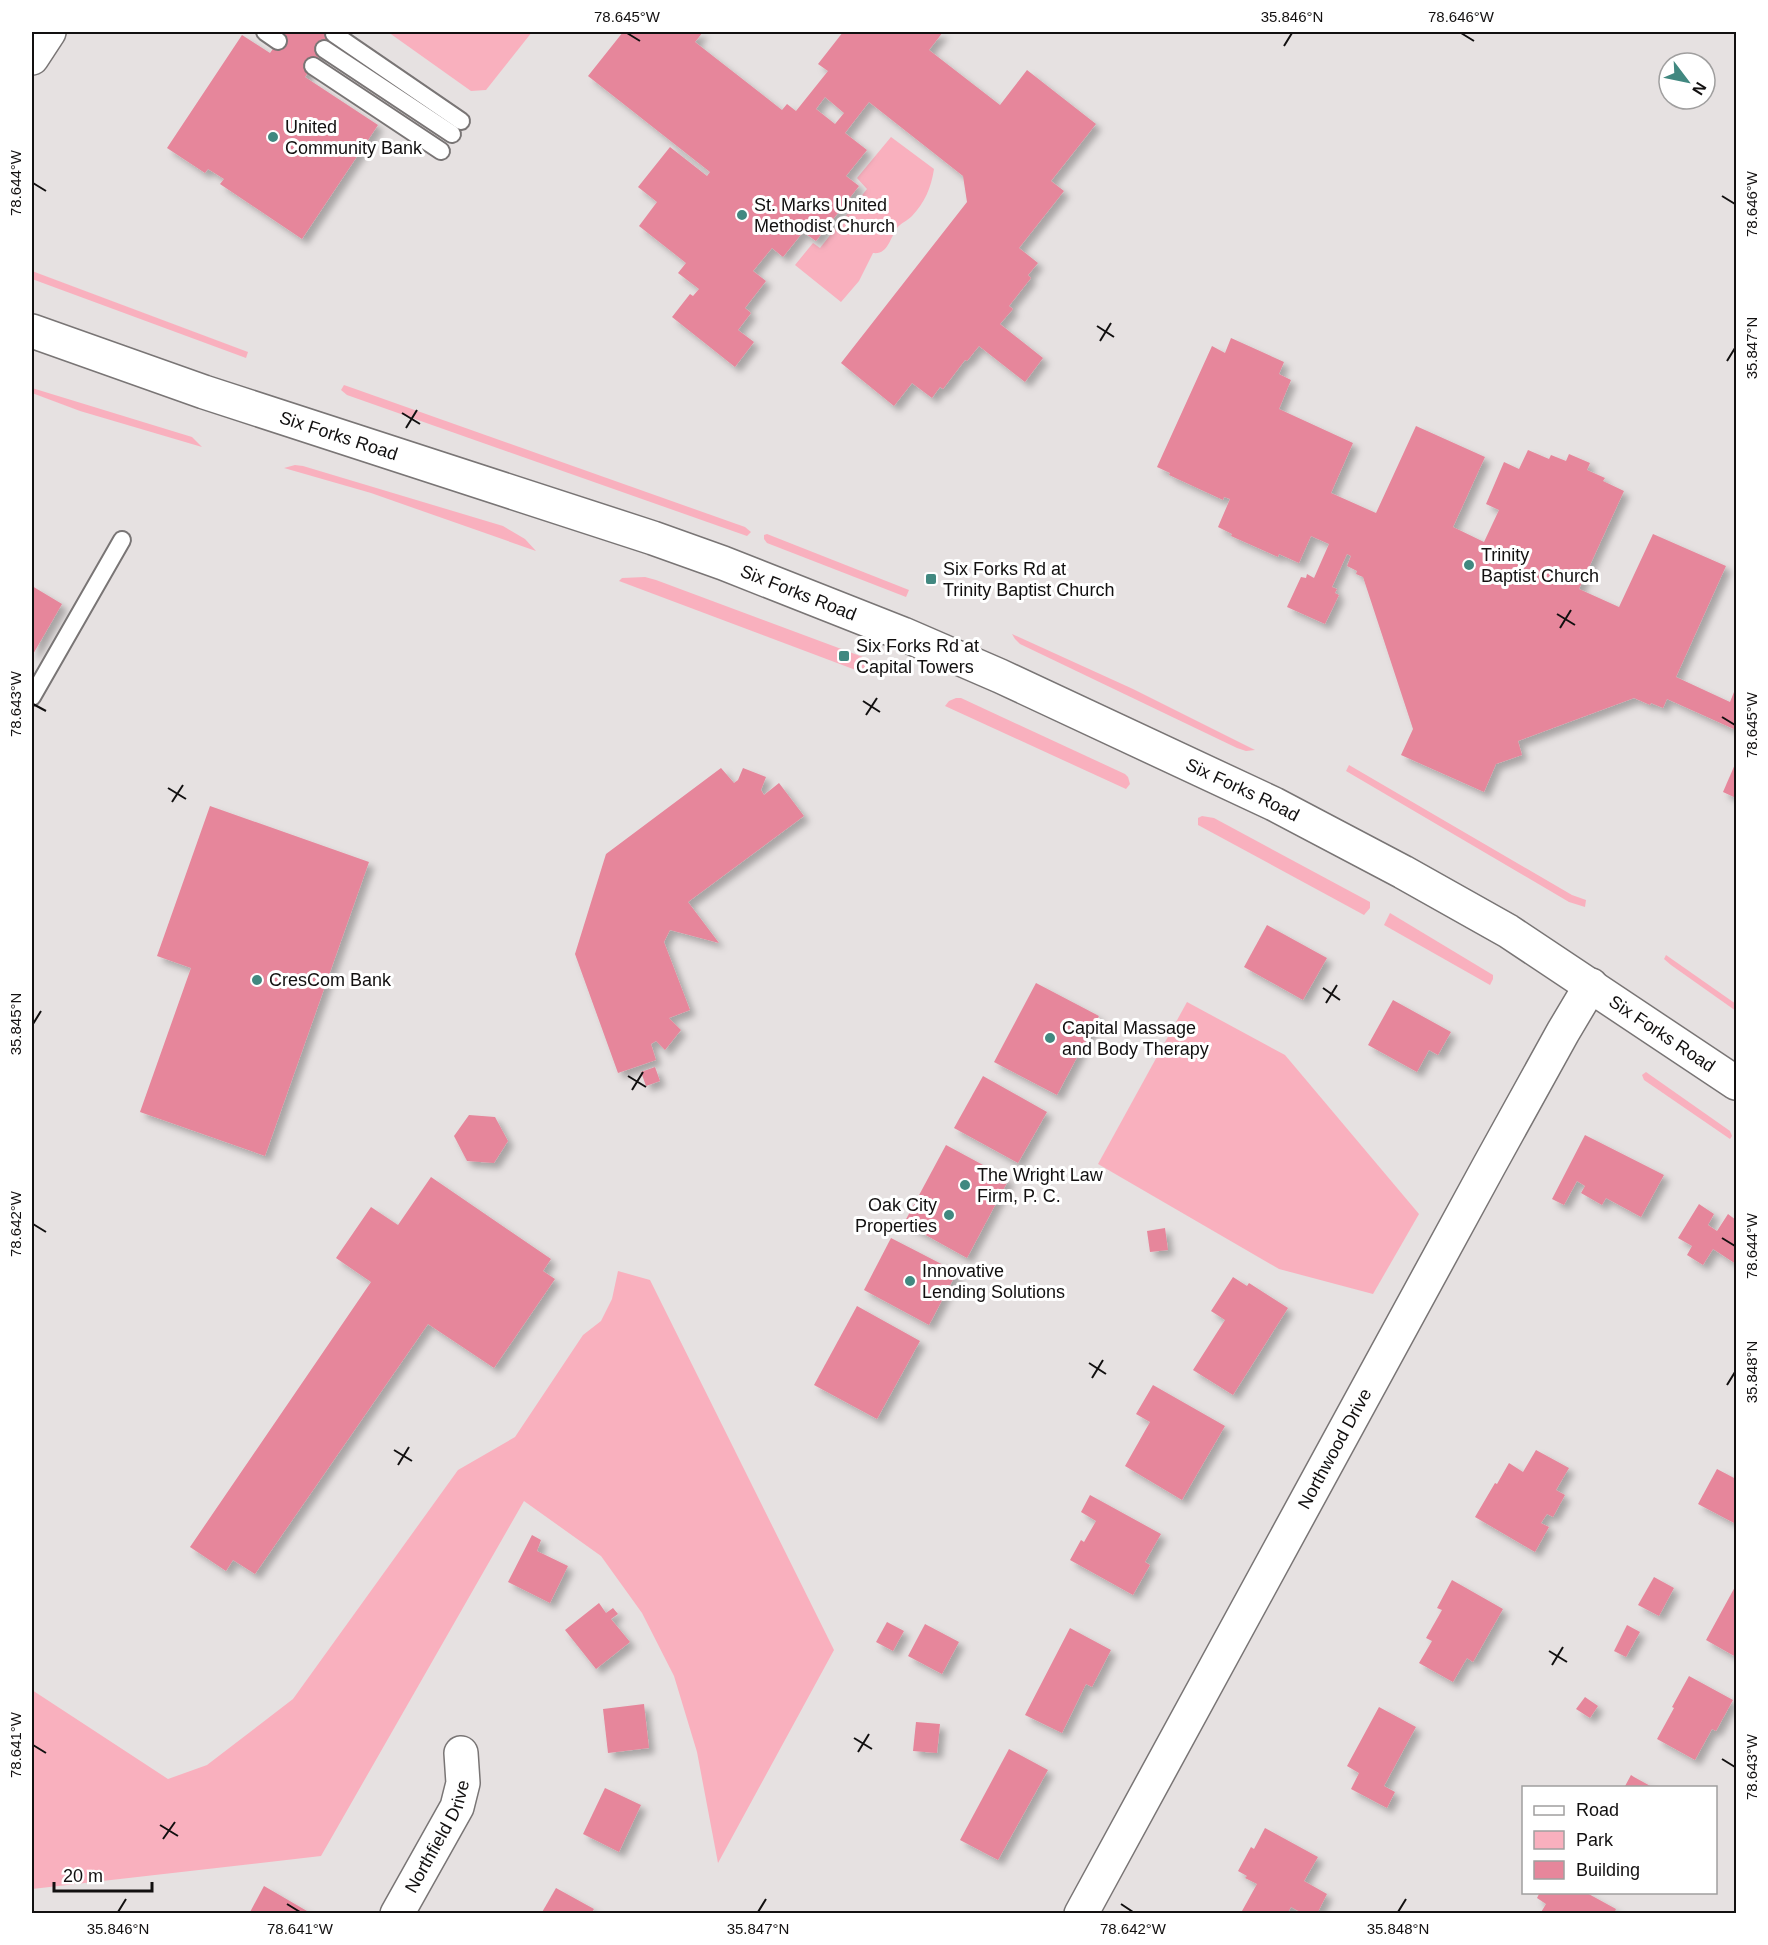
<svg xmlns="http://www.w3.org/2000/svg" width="1768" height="1945" font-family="Arial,sans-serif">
<defs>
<filter id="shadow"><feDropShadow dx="5.5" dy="5.5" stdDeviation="3" flood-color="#0004"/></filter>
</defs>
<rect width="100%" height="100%" fill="#e6e1e1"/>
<!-- green -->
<g fill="#f9b0be">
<path d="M388,32H532L486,90L471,91Z"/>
<path d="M891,137L934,169C931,188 925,202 912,216C907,221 901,223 897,228C890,238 888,255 873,253L859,281L841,302L795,265L813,243L820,248L867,189L857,178Z"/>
<path d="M32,271L248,352L246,358L32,279Z"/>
<path d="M344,385L745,527L751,532L747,536L347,395L341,390Z"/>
<path d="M32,388L192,437L202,447L80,411L32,393Z"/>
<path d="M295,465L303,466L503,526L525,539L536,551L371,493L284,468Z"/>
<path d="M767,534L909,590L906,597L767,543L764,539V535Z"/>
<path d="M645,577L656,580L879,663L873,674L869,675L619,581L622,578Z"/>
<path d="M1012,634L1133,689L1255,750L1246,751L1237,748L1020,644L1015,639Z"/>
<path d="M956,698H961L1125,774L1128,777L1130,784L1126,789L945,706L949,701Z"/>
<path d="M1349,765L1572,895L1586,900L1585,907L1569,902L1346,771Z"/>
<path d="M1202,816L1214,818L1370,902V908L1364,915L1198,825V818Z"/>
<path d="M1390,913L1493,975V979L1490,985L1384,925Z"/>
<path d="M1666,955L1736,1004V1011L1671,965L1664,959Z"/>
<path d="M1187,1002L1285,1055L1419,1214L1373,1294L1279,1269L1098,1164Z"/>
<path d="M1646,1072L1730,1131L1732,1136L1730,1139L1644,1080L1642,1075Z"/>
<path d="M618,1271L650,1280L834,1650L718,1863L697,1752L674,1676L642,1613L601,1556L524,1501L321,1856L32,1889V1690L168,1779L207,1765L293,1699L458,1470L515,1437L583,1335L601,1321L612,1299Z"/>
</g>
<!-- building -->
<g fill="#e6869b" fill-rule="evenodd" filter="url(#shadow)">
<path d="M285,32H336L305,77L378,125L302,239L220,184L224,179L208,169L205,173L167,148L242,35L270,53Z"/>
<path d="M623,32H703L695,42L782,110L787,104L796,111L828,71L818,64L843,32H943L929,50L1000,105L1027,70L1096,124L1051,181L1064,191L1019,248L1038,263L1028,275L1031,278L1009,306L1013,309L1000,324L1043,358L1025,382L979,346L967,361L965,360L943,389L940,387L932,398L912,383L894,406L841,363L967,202L963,176L869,102L845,133L867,150L846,176L859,186L816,241L803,232L783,257L772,248L753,271L766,281L745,308L751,313L738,330L754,342L735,367L672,317L690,294L693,296L699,289L678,273L686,263L639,226L657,202L638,187L670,147L707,176L710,172L588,76ZM825,97L844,113L835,124L816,109Z"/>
<path d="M1231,338L1284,362L1279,374L1291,380L1279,409L1353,443L1331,493L1376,513L1416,426L1485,457L1453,527L1484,542L1499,510L1486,504L1504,462L1519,469L1528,450L1549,459L1551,455L1566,461L1569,454L1590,463L1587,470L1605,478L1603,481L1624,491L1579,589L1619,607L1653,534L1726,566L1676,677L1730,702L1736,687V730L1667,699L1663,708L1651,703L1650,705L1634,698L1518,741L1522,755L1496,764L1484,792L1401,755L1413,729L1363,577L1356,574L1357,571L1347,566L1351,556L1347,554L1332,587L1337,589L1335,593L1339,595L1325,624L1287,607L1301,577L1306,578L1307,574L1314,578L1329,544L1311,536L1299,563L1279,554L1278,557L1231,536L1232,534L1218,527L1230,499L1224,497L1223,500L1169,475L1170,473L1157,467L1212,346L1225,353Z"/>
<path d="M32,586L62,604L32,656Z"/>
<path d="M1736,762V798L1723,792Z"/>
<path d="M721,768L734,783L738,780L743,768L766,777L761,790L764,795L779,783L804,816L688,902L719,943L670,930L664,942L690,1010L669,1018L681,1030L665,1050L656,1041L651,1044L656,1060L618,1073L575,954L606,854Z"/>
<path d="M210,806L369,862L265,1156L140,1112L191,968L157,956Z"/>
<path d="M1267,925L1327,958L1303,1000L1244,967Z"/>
<path d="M1036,983L1099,1016L1057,1095L994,1062Z"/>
<path d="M1393,1000L1451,1032L1438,1055L1429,1050L1417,1072L1368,1045Z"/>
<path d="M655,1067L660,1081L646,1086L641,1072Z"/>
<path d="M983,1076L1047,1112L1018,1163L954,1128Z"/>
<path d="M469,1115L495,1117L508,1141L494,1163L467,1161L454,1136Z"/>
<path d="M1585,1135L1664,1175L1641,1217L1606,1198L1602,1205L1581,1193L1585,1186L1577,1181L1564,1205L1552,1199Z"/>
<path d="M946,1145L1009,1179L967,1258L904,1223Z"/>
<path d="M431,1177L551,1259L543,1271L555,1279L494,1368L428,1324L255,1574L233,1560L226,1571L190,1547L371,1282L336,1258L371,1207L398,1225Z"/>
<path d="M1699,1204L1714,1214L1708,1225L1717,1231L1728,1214L1736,1220V1264L1713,1249L1703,1265L1687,1255L1692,1246L1678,1238Z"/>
<path d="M1165,1228L1168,1250L1150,1252L1147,1231Z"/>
<path d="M891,1238L957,1272L929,1325L864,1290Z"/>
<path d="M1233,1277L1247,1286L1249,1283L1288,1308L1233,1395L1193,1370L1225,1320L1211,1311Z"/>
<path d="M857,1306L920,1341L877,1419L814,1385Z"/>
<path d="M1153,1385L1225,1426L1182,1500L1125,1466L1150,1422L1136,1414Z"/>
<path d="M1536,1450L1569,1468L1556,1490L1565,1495L1553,1517L1547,1514L1541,1523L1549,1527L1535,1552L1475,1517L1495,1483L1497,1484L1509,1463L1523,1472Z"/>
<path d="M1717,1469L1736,1479V1518L1734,1523L1698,1504Z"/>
<path d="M1090,1495L1161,1534L1145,1562L1150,1565L1133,1595L1070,1560L1081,1540L1084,1542L1096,1521L1081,1512Z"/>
<path d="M532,1535L541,1540L537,1551L568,1566L550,1603L508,1582Z"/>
<path d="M1654,1577L1674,1588L1659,1616L1638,1605Z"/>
<path d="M1452,1580L1503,1609L1473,1662L1467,1658L1453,1682L1419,1663L1432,1641L1426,1638L1442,1610L1437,1608Z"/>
<path d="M1736,1585V1657L1706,1640Z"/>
<path d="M599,1603L606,1613L613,1608L618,1614L611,1619L630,1642L596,1669L565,1630Z"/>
<path d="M887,1622L904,1631L893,1651L876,1642Z"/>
<path d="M925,1624L959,1642L942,1674L908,1656Z"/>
<path d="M1627,1625L1640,1632L1626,1657L1614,1651Z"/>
<path d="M1070,1628L1111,1650L1092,1687L1086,1684L1062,1733L1025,1715Z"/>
<path d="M1689,1676L1733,1700L1716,1731L1712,1729L1695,1760L1657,1739L1674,1708L1672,1707Z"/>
<path d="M1585,1697L1598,1706L1590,1718L1576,1709Z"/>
<path d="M644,1704L649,1748L608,1753L603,1709Z"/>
<path d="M1379,1707L1416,1727L1384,1786L1395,1792L1387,1808L1351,1789L1359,1773L1347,1766Z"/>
<path d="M916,1722L940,1724L937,1753L913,1751Z"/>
<path d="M1009,1749L1048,1770L998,1860L960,1840Z"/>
<path d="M1631,1775L1634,1777L1654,1788H1624Z"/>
<path d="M605,1788L641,1805L619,1852L583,1834Z"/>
<path d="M1265,1828L1318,1857L1304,1881L1327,1894L1317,1914H1304L1291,1907L1287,1914L1280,1912L1279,1914H1247L1242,1911L1257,1884L1245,1878L1247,1876L1238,1871L1251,1847L1254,1849Z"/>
<path d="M264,1886L307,1911L305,1914H249Z"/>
<path d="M556,1888L594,1909L591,1914H541Z"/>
<path d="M1540,1892H1585L1616,1909L1614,1914H1540L1546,1904L1537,1898Z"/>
</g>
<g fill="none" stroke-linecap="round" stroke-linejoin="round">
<defs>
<g id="service">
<path d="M265,32L278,41"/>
<path d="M334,34L461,121"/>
<path d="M324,49L452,134"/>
<path d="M313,66L441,151"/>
<path d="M32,697L122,540"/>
</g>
<g id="minor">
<path id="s1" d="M397,1914L457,1807L463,1783L461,1753"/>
<path id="s2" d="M1081,1914L1490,1164L1563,1032L1591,985"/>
</g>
<path id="tertiary" d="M32,58L49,32"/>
<g id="primary">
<path id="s3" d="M32,331L204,392L653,538L723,563L903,634L1000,676L1274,804L1403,872L1508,931L1736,1083"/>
</g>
</defs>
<!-- service casing -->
<use href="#service" stroke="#797575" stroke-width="20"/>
<!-- minor casing -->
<use href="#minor" stroke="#797575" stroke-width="36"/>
<!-- tertiary casing -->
<use href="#tertiary" stroke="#797575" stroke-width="36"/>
<!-- primary casing -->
<use href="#primary" stroke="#797575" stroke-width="36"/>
<!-- service -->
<use href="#service" stroke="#fff" stroke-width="16"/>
<!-- minor -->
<use href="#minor" stroke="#fff" stroke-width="33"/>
<!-- tertiary -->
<use href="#tertiary" stroke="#fff" stroke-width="33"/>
<!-- primary -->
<use href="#primary" stroke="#fff" stroke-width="33"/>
</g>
<!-- ticks -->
<path fill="none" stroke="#121010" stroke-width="2" d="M627,33L640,41M1461,33L1474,41M1284,46L1292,33M33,183L46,191M1722,196L1735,204M1097,326L1114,337M1100,341L1111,323M1727,361L1735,348M402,413L420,424M406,428L417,410M1557,614L1575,625M1560,628L1571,610M863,701L880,712M33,704L46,711M866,715L877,698M1722,717L1735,725M168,788L186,799M172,802L183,785M1323,988L1340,1000M1326,1003L1337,985M33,1024L41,1011M628,1076L646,1087M632,1090L643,1072M33,1224L46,1232M1722,1238L1735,1246M1089,1363L1106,1374M1092,1378L1103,1360M1727,1385L1735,1372M394,1450L412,1461M398,1465L409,1447M1549,1651L1567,1662M1552,1665L1563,1647M854,1738L872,1749M33,1745L46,1753M858,1752L869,1734M1722,1759L1735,1767M160,1825L178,1836M163,1839L175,1822M287,1904L300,1912M1121,1904L1133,1912M118,1912L126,1899M758,1912L766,1899M1398,1912L1406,1899"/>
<!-- markers -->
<g fill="#418880" stroke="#fff" stroke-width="2">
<circle cx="273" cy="137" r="6"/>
<circle cx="742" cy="215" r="6"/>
<circle cx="1469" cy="565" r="6"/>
<rect x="925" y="573" width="12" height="12" rx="3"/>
<rect x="838" y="650" width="12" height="12" rx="3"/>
<circle cx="257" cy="980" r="6"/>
<circle cx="1050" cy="1038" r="6"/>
<circle cx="965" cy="1185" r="6"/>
<circle cx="949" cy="1215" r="6"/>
<circle cx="910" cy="1281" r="6"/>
</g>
<g text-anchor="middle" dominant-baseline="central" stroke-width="6" stroke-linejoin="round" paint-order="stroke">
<!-- poi labels -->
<g font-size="18" fill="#121010" stroke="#fff" text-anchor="start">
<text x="285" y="127">United<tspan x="285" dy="21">Community Bank</tspan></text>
<text x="754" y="205">St. Marks United<tspan x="754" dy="21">Methodist Church</tspan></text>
<text x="1481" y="555">Trinity<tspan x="1481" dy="21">Baptist Church</tspan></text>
<text x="943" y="569">Six Forks Rd at<tspan x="943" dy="21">Trinity Baptist Church</tspan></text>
<text x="856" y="646">Six Forks Rd at<tspan x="856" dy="21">Capital Towers</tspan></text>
<text x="269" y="980">CresCom Bank</text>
<text x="1062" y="1028">Capital Massage<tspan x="1062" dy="21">and Body Therapy</tspan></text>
<text x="977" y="1175">The Wright Law<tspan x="977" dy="21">Firm, P. C.</tspan></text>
<text x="937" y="1205" text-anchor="end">Oak City<tspan x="937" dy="21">Properties</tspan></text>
<text x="922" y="1271">Innovative<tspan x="922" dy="21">Lending Solutions</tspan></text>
</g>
<!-- street labels -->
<g font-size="18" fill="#121010" stroke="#fff">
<text stroke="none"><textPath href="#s3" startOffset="324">Six Forks Road</textPath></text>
<text stroke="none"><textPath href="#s3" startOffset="810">Six Forks Road</textPath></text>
<text stroke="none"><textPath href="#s3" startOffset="1296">Six Forks Road</textPath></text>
<text stroke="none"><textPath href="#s3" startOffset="1782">Six Forks Road</textPath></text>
<text stroke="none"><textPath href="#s2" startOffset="530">Northwood Drive</textPath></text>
<text stroke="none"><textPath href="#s1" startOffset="88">Northfield Drive</textPath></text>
</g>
</g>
<!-- border -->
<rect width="1768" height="1945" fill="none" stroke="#ffffff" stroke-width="66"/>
<!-- legend -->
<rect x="1522" y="1786" width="195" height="108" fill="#ffffff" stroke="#a09f9f" stroke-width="1.5"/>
<rect x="1534" y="1806" width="30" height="9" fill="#ffffff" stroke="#a09f9f" stroke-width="1.5"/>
<text x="1576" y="1816" font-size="18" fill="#121010">Road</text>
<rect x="1534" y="1831" width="30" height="18" fill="#f9b0be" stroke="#a09f9f" stroke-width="1.5"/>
<text x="1576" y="1846" font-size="18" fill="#121010">Park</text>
<rect x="1534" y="1861" width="30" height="18" fill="#e6869b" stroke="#a09f9f" stroke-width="1.5"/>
<text x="1576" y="1876" font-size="18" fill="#121010">Building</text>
<!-- north arrow -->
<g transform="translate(1687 81) rotate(122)"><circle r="28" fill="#ffffff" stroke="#a09f9f" stroke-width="1.5"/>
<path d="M0-4.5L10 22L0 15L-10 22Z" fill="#418880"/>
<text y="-9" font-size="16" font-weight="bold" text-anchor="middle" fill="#121010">N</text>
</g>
<!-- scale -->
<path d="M54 1882v9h98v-9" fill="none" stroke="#121010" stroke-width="3"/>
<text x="63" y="1882" font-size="18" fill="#121010" stroke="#ffffff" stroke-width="4.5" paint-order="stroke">20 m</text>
<rect x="33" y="33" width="1702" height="1879" fill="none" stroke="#121010" stroke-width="2"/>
<g font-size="15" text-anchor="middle" fill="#121010">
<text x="627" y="22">78.645°W</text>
<text x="1292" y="22">35.846°N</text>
<text x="1461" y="22">78.646°W</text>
<text transform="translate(16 183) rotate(-90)" y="5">78.644°W</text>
<text transform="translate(1752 204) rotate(-90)" y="5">78.646°W</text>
<text transform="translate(1752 348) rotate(-90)" y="5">35.847°N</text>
<text transform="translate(16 704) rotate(-90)" y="5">78.643°W</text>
<text transform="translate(1752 725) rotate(-90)" y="5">78.645°W</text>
<text transform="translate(16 1024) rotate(-90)" y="5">35.845°N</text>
<text transform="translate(16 1224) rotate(-90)" y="5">78.642°W</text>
<text transform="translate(1752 1246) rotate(-90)" y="5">78.644°W</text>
<text transform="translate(1752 1372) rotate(-90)" y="5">35.848°N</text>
<text transform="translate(16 1745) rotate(-90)" y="5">78.641°W</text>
<text transform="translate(1752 1767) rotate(-90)" y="5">78.643°W</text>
<text x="118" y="1934">35.846°N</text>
<text x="300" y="1934">78.641°W</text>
<text x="758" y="1934">35.847°N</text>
<text x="1133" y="1934">78.642°W</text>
<text x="1398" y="1934">35.848°N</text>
</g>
</svg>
